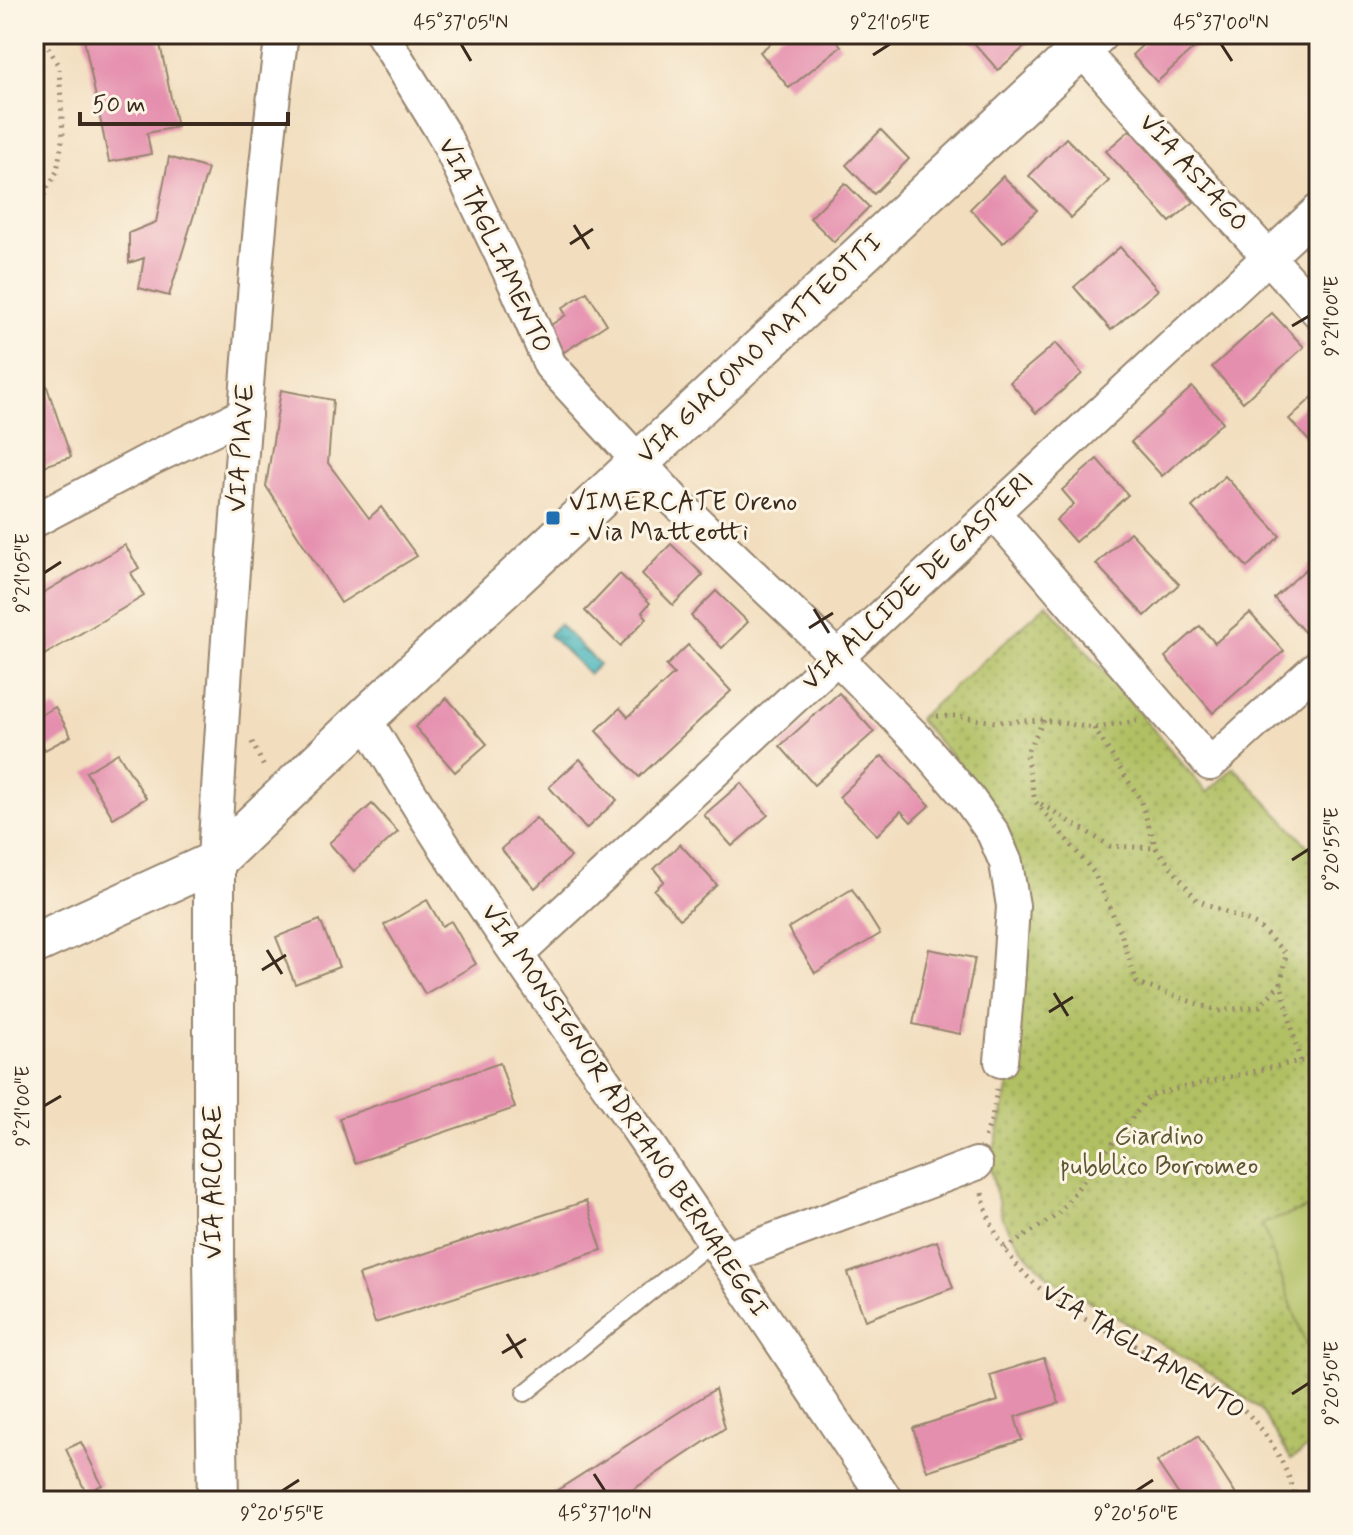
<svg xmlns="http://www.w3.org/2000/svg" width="1353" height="1535" font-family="Mynerve,sans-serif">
<defs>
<pattern id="green-dots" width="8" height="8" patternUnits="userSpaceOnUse" patternTransform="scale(2)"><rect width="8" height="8" fill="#b1c063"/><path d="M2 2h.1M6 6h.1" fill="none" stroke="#919c51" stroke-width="1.8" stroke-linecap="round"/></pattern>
<pattern id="water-ripples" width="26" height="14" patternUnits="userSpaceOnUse" patternTransform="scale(2)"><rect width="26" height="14" fill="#44b4bb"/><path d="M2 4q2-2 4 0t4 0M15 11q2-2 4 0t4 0" fill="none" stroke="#3a9397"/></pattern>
</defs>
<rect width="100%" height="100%" fill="#fcf5e5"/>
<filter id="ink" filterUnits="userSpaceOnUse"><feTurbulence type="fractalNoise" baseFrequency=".0125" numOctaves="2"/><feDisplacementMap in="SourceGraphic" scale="16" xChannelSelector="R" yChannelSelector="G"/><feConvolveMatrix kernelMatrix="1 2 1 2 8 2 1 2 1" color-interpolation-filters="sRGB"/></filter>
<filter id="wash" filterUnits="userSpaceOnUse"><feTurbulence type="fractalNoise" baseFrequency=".006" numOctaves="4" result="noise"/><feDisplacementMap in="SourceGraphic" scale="32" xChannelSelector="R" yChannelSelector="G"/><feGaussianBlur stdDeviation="1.8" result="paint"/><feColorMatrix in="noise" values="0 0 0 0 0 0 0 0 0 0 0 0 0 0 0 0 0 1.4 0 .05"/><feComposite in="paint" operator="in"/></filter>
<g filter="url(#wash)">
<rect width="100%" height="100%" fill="#f2debf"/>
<!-- green -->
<path fill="url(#green-dots)" stroke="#767540" stroke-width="2" d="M1047,604L1207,793L1234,767L1319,858V1441L1291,1459L1260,1409L1214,1375L1050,1278L1023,1250L1002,1218L990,1167L1014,1062L1012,842L993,802L918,719Z"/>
<!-- pitch -->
<path fill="#b1c063" stroke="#767540" stroke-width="2" d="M1319,1204V1340L1306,1345L1262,1224Z"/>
<!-- water -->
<path fill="url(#water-ripples)" stroke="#406f6c" stroke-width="2" d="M559,624L599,664L589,674L549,635Z"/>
<g id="blocks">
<!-- building -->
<g fill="#e58fae">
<path d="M83,34H158L177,127L147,133L151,154L109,162Z"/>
<path d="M782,34H832L841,46L789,88L760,52Z"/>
<path d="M966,34H1032L1035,38L998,70Z"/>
<path d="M1154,34H1198L1203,40L1157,82L1132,55Z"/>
<path d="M881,130L909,159L874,194L846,165Z"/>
<path d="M1130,130L1194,202L1170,222L1106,151Z"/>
<path d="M1066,138L1109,181L1071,218L1029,176Z"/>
<path d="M169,157L208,169L169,296L139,288L144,258L129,263V233L156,222Z"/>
<path d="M1003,176L1037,210L1003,243L970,209Z"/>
<path d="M845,183L869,207L834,242L810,218Z"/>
<path d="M1120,247L1158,290L1111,330L1074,287Z"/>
<path d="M587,292L607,324L564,352L548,327L566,315L562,308Z"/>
<path d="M1272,313L1304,347L1243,402L1212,367Z"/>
<path d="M1056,343L1082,374L1036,413L1010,382Z"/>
<path d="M34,349L71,457L41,467L34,446Z"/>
<path d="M1192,387L1223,422L1162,476L1131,442Z"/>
<path d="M281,390L333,400L328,463L369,518L381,507L417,556L341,603L266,486Z"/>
<path d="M1319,391V452L1289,419Z"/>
<path d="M1097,459L1128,495L1075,542L1056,520L1074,504L1062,490Z"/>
<path d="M1225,476L1280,536L1247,567L1192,507Z"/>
<path d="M1130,532L1179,584L1145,616L1096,564Z"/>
<path d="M671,544L703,575L673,605L642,574Z"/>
<path d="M125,545L139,568L131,573L144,596L34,661V598Z"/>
<path d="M1319,557V620L1305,633L1274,598Z"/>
<path d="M620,574L650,603L642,612L647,618L620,646L585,611Z"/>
<path d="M716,591L748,622L722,648L691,616Z"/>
<path d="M1250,613L1284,651L1213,713L1165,657L1200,626L1215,643Z"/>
<path d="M688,645L731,691L639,777L596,731L620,708L628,717L674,674L666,666Z"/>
<path d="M839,693L874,732L814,785L780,746Z"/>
<path d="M447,698L487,744L455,772L415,727Z"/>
<path d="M55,707L71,736L45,750L34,729V719Z"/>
<path d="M118,753L146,798L113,818L86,772Z"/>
<path d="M882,756L930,805L911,822L901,811L877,835L839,797Z"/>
<path d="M580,759L617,800L586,829L549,787Z"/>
<path d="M741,783L768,815L732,846L704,815Z"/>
<path d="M372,804L398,832L354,871L329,843Z"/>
<path d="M536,818L571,857L535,888L501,849Z"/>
<path d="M680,844L717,885L680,919L654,890L664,881L654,869Z"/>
<path d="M852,889L880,934L815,973L788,928Z"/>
<path d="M427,900L442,926L451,921L476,964L425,994L384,925Z"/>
<path d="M320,920L339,967L295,984L276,937Z"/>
<path d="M929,949L975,958L960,1034L913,1024Z"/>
<path d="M500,1063L515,1108L355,1163L339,1118Z"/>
<path d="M586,1201L602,1250L375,1323L359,1275Z"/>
<path d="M937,1241L953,1288L865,1320L848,1273Z"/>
<path d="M1044,1358L1059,1403L1015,1417L1022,1440L927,1471L913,1428L998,1401L990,1375Z"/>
<path d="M715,1389L725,1428L616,1501H556L553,1493Z"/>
<path d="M1198,1436L1240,1501H1183L1157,1462Z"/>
<path d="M81,1442L102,1485L86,1493L66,1449Z"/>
</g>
</g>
</g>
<g filter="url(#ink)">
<use href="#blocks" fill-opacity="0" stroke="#96846e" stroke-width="2"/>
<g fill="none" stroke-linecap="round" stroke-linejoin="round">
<defs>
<path id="service" d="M525,1393L714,1240"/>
<g id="minor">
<path d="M382,34L444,135L514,282L550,365L675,501L806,626L917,739L968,798L993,833L1006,863L1013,906L1008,985L1001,1061"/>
<path d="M1067,34L1319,313"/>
<path d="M994,513L1210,764L1319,665"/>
<path d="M34,521L151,459L245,414"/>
<path d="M365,718C441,849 530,973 616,1098C708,1231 797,1366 887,1501"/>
<path d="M214,862C221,721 232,580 243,439C253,304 263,168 282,34"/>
<path d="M517,955L1319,210"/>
<path d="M725,1258L976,1164"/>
</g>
<g id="tertiary">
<path d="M214,862V1259L218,1501"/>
<path d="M34,944L214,862L365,718L1097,34"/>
</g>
</defs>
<!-- service casing -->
<use href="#service" stroke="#96846e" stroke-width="20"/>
<!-- minor casing -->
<use href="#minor" stroke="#96846e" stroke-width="36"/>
<!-- tertiary casing -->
<use href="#tertiary" stroke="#96846e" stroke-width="44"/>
<!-- path -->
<g stroke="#96846e" stroke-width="5" stroke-dasharray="2 6" stroke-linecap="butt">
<path d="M34,207L40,202L57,171L63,135L59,67L41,34"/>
<path d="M937,716H956L995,722L1044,720L1094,728L1137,721"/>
<path d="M1044,720L1026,754L1035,801L1094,873L1120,930L1137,983L1218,1011L1260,1006L1281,983"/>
<path d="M1094,728L1140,799L1156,848L1197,900L1257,925L1286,954L1281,983L1300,1061"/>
<path d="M252,742L265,769"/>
<path d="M1041,804L1110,846L1156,848"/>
<path d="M985,1137L992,1118L997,1089"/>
<path d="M982,1193C991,1240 1022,1278 1061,1305C1076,1315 1093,1323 1109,1332C1134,1345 1159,1359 1184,1373C1202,1383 1232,1398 1246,1412C1271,1437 1287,1467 1297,1501"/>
<path d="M1005,1249L1057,1215L1150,1095L1300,1061L1319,1060"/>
</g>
<!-- service -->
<use href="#service" stroke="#fff" stroke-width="16"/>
<!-- minor -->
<use href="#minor" stroke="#fff" stroke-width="32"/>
<!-- tertiary -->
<use href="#tertiary" stroke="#fff" stroke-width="40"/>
</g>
</g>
<!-- ticks -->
<path fill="none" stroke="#3b2a1e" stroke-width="3" d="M461,44L471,61M1221,44L1232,61M873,55L890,44M574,225L589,249M570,244L593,229M1292,326L1309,316M44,573L61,562M814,609L829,633M809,628L833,613M1292,860L1309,849M267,950L282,974M262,970L286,955M1054,993L1068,1016M1049,1012L1073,997M44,1106L61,1096M507,1334L522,1358M502,1353L526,1339M1292,1394L1309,1383M594,1474L605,1491M282,1491L299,1480M1136,1491L1153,1480"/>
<!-- markers -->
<rect fill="#1f6fb2" stroke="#fcf5e5" stroke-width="3" x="545" y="510" width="16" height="16" rx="4"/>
<g text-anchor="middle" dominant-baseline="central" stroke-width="6" stroke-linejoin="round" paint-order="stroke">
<!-- street labels -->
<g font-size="26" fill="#3b2a1e" stroke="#fcf5e5">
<text transform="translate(1193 173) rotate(48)">VIA ASIAGO</text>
<text transform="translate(494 246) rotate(65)">VIA TAGLIAMENTO</text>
<text transform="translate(760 349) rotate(-43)">VIA GIACOMO MATTEOTTI</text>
<text transform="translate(242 448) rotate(-86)">VIA PIAVE</text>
<text transform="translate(918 582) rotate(-43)">VIA ALCIDE DE GASPERI</text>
<text transform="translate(624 1111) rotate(56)">VIA MONSIGNOR ADRIANO BERNAREGGI</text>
<text transform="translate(214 1182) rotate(-90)">VIA ARCORE</text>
<text transform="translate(1143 1352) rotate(32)">VIA TAGLIAMENTO</text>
</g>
<!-- poi labels -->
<g font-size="26" fill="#3b2a1e" stroke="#fcf5e5" text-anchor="start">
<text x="569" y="503">VIMERCATE Oreno<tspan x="569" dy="30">- Via Matteotti</tspan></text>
</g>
<!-- park labels -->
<g font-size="26" fill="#5e5733" stroke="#fcf5e5">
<text x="1159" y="1137">Giardino<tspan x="1159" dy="30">pubblico Borromeo</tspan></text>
</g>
</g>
<!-- margin -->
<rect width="1353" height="1535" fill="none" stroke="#fcf5e5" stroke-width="88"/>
<!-- scale -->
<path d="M80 112v12h208v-12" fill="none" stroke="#3b2a1e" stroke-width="4"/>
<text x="92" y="112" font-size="24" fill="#3b2a1e" stroke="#fcf5e5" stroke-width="6" paint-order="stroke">50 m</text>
<rect x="44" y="44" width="1265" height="1447" fill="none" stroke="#3b2a1e" stroke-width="3"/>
<g font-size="20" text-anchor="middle" fill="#3b2a1e">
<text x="461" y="29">45°37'05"N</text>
<text x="890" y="29">9°21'05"E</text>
<text x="1221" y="29">45°37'00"N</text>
<text transform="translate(1331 316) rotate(-90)" y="7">9°21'00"E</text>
<text transform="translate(22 573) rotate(-90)" y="7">9°21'05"E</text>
<text transform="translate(1331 849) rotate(-90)" y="7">9°20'55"E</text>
<text transform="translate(22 1106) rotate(-90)" y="7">9°21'00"E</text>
<text transform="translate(1331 1383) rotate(-90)" y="7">9°20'50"E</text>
<text x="282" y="1520">9°20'55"E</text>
<text x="605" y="1520">45°37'10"N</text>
<text x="1136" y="1520">9°20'50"E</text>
</g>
</svg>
